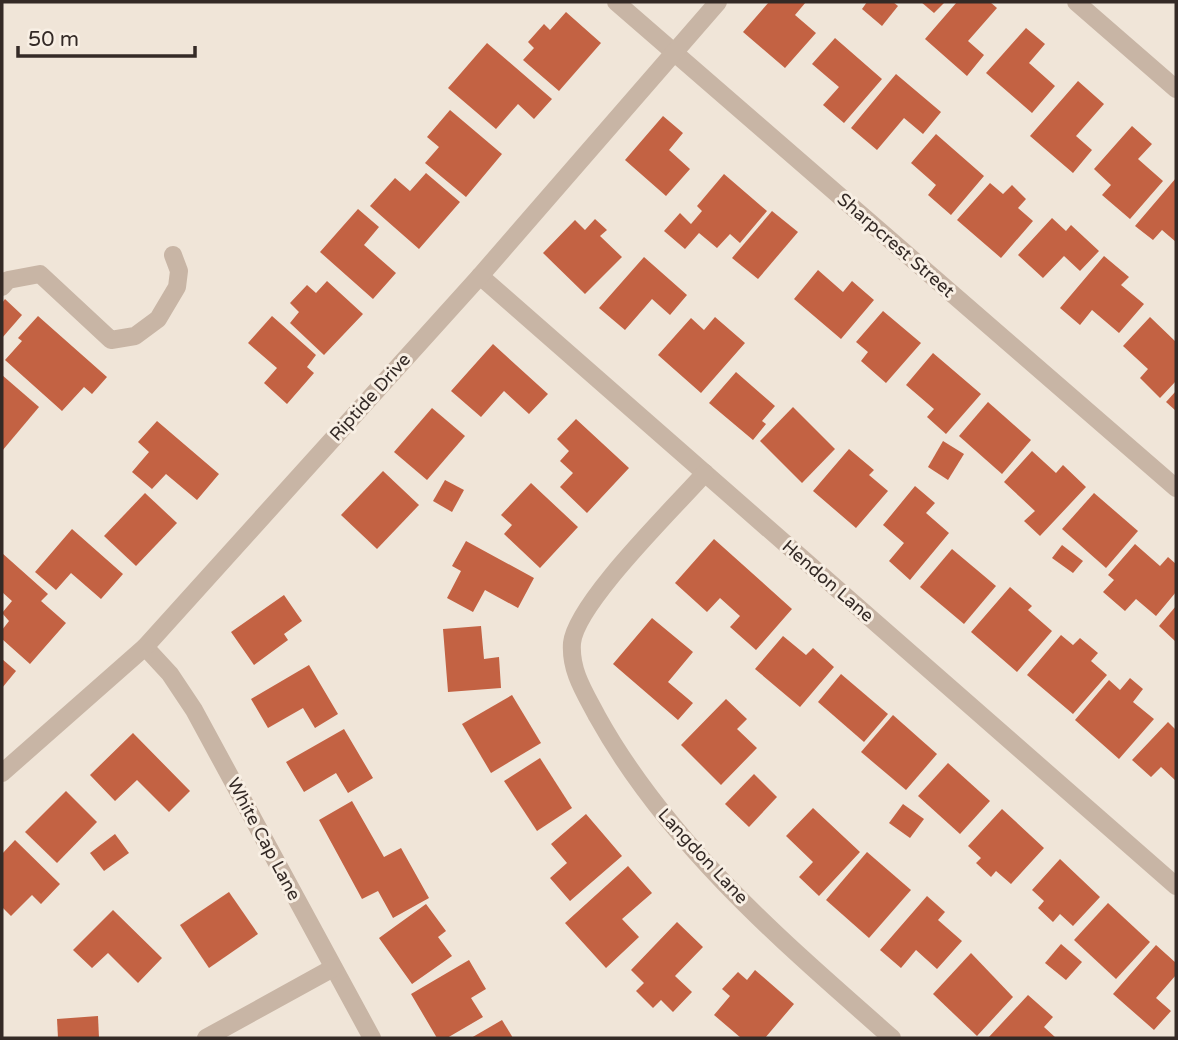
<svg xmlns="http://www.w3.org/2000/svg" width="1178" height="1040" font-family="'Varela Round',sans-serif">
<rect width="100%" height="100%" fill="#f0e5d8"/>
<!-- building -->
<g fill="#c36243">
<path d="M769,2H806L795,15L816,33L785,68L743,32Z"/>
<path d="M867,2H893L898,6L882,26L862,9Z"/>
<path d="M921,2H945L934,13Z"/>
<path d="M957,2H990L997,8L968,41L984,55L967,76L925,39Z"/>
<path d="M566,12L601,43L559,91L523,60L534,48L528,42L544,24L550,30Z"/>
<path d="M1026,28L1045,44L1029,63L1055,86L1032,113L986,73Z"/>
<path d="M835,38L882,79L844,123L823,105L839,87L812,64Z"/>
<path d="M487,43L552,99L534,119L518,104L496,129L448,88Z"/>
<path d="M896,74L941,112L923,134L904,118L877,150L851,128Z"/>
<path d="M1078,81L1104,104L1076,136L1092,150L1073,173L1030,136Z"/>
<path d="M450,110L502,154L466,197L425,163L439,147L427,137Z"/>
<path d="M663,116L683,133L669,150L690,169L666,196L625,160Z"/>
<path d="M1132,126L1152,144L1138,159L1163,181L1130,219L1102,195L1111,185L1094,169Z"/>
<path d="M936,134L984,176L951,215L928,195L936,185L911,163Z"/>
<path d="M426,173L460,202L419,249L370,206L395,178L410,191Z"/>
<path d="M724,174L767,211L740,243L730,234L717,248L699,233L685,249L664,231L680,213L691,224L702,211L697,206Z"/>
<path d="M1176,178V242L1162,230L1153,240L1135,226Z"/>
<path d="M990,183L1003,194L1012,185L1026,199L1018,208L1033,221L1001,258L957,220Z"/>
<path d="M358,209L379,227L364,245L396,273L373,299L320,252Z"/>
<path d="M772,211L798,232L758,279L732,258Z"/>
<path d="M1052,218L1066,231L1071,225L1099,251L1080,271L1064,256L1043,278L1018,255Z"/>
<path d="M595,219L607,230L600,236L622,257L585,294L543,253L575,220L585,230Z"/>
<path d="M1104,256L1129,277L1121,285L1144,304L1119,333L1092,310L1080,325L1060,308Z"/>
<path d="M644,257L687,295L670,315L652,299L625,330L599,308Z"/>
<path d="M818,270L843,292L852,281L874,300L841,339L794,299Z"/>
<path d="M327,281L363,314L324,355L290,323L299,312L290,303L307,285L316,293Z"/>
<path d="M5,299L22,315L2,338V303Z"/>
<path d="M883,311L921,343L886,383L861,361L868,352L856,342Z"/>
<path d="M38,316L107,377L92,394L84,387L62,411L5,360L22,341L18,338Z"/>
<path d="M272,316L316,355L307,367L314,373L287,404L264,383L277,368L248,343Z"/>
<path d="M715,317L745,343L701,393L658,355L691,318L704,330Z"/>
<path d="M1150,317L1176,342V381L1160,398L1140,378L1148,369L1123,346Z"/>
<path d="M493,344L548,394L529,414L504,391L481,417L451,391Z"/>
<path d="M933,353L981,394L946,434L927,417L934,409L906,385Z"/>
<path d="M736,372L775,406L762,421L766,424L753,440L709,403Z"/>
<path d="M2,375L39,407L2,451Z"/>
<path d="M1176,391V411L1166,402Z"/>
<path d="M988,402L1031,440L1002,474L959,436Z"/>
<path d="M793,407L835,449L802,483L760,441Z"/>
<path d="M432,408L465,436L427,480L394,452Z"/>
<path d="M576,419L629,468L587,513L560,487L573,473L560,461L569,451L557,439Z"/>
<path d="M157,421L219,474L197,500L166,474L152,489L132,472L149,452L138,442Z"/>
<path d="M943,441L964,454L948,480L928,467Z"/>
<path d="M849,449L874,470L869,475L888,491L856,528L813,491Z"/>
<path d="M1032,451L1056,473L1063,465L1086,487L1040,536L1024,521L1035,511L1004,482Z"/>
<path d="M383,471L419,505L377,549L341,515Z"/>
<path d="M445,480L464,490L452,512L433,501Z"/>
<path d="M531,483L578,527L540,568L504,534L512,525L501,515Z"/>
<path d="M915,486L935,503L926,513L949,533L910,580L889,561L904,543L883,525Z"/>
<path d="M145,493L177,523L136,566L104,536Z"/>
<path d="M1094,493L1138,531L1106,568L1062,529Z"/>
<path d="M72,529L123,574L101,599L71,573L56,590L35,572Z"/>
<path d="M714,539L792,609L756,650L730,627L740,616L720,598L707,612L675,583Z"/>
<path d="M466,541L534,578L518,608L485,590L473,612L447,598L461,571L452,566Z"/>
<path d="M1135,544L1160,566L1168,557L1176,564V592L1156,616L1136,599L1125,611L1103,592L1114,580L1108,575Z"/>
<path d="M1062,545L1083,561L1073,573L1052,558Z"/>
<path d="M952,549L996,586L964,624L920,587Z"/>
<path d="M2,553L48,594L41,601L66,623L30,664L2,639V630L9,621L2,613L12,601L2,592Z"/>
<path d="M1010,587L1032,606L1028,610L1052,631L1017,672L971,632Z"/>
<path d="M284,595L302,621L284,634L288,640L254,665L231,632Z"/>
<path d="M1176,606V642L1159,626Z"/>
<path d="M652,618L693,652L668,682L693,703L678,720L613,664Z"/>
<path d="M481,626L484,659L499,657L501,688L448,692L443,629Z"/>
<path d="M1061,635L1073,645L1080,638L1098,653L1091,661L1107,675L1073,714L1027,675Z"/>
<path d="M783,636L806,655L813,648L834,667L800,707L755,669Z"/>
<path d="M2,659L16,671L2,688Z"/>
<path d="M309,665L338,714L315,728L303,708L268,728L251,699Z"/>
<path d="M841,674L888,714L864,742L818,702Z"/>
<path d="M1130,678L1143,689L1133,702L1154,719L1119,759L1075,720L1109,680L1120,690Z"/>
<path d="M512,695L541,743L491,773L462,724Z"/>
<path d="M726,699L747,719L737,729L757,748L721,785L681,745Z"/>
<path d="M893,715L937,754L906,790L861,752Z"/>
<path d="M1168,722L1176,730V781L1161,767L1151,777L1132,760Z"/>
<path d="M344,729L373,778L348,793L336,773L304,792L286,762Z"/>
<path d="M133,733L190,791L169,812L137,780L115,801L90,775Z"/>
<path d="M540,758L572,808L537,831L504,781Z"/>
<path d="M948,763L990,801L960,834L918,796Z"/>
<path d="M754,774L777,797L749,827L725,804Z"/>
<path d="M66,791L97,822L57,863L25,832Z"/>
<path d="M352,801L384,857L401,848L429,898L393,918L378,891L362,899L319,820Z"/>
<path d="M903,804L924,819L910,838L889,823Z"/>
<path d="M813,808L860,852L819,896L799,877L813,862L786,836Z"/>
<path d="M1002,809L1044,848L1011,884L996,871L991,877L976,863L981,858L968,846Z"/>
<path d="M586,814L622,856L570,901L550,878L567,863L551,844Z"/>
<path d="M115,834L129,853L104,871L90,853Z"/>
<path d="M15,840L60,884L41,904L32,895L11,916L2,907V854Z"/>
<path d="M867,852L911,890L869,938L826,900Z"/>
<path d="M1060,859L1100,897L1073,926L1060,914L1053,922L1038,908L1044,901L1032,890Z"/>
<path d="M628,866L652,893L622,919L639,937L606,968L565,923Z"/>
<path d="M229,892L258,934L209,968L180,925Z"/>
<path d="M927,896L945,912L938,920L962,941L937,969L916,950L901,968L880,950Z"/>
<path d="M1108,903L1150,942L1116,979L1074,940Z"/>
<path d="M426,904L446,931L438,937L452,956L412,984L379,938Z"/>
<path d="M113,910L162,958L138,983L108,953L92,968L73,950Z"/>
<path d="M677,922L703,947L675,976L692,992L673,1012L661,1000L653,1008L636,991L644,983L631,970Z"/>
<path d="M1061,944L1082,962L1066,980L1045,963Z"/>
<path d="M1156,945L1176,963V975L1156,998L1171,1011L1154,1030L1113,994Z"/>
<path d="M971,953L1013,997L977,1036L933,994Z"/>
<path d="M469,960L486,989L471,998L483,1017L447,1038H437L411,994Z"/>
<path d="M755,970L794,1004L765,1038H741L714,1015L730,996L722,989L738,972L747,980Z"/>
<path d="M1028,995L1053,1017L1044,1027L1056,1038H988Z"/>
<path d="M98,1016L99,1038H58L57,1019Z"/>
<path d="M502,1020L513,1038H471Z"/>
</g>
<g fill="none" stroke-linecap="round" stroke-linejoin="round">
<!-- street -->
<g stroke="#c8b5a5" stroke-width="18">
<path d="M616,2L1176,488"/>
<path d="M1076,2L1176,89"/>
<path d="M480,276L1176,886"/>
<path d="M2,287L8,280L40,274L111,340L135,336L158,319L177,287L179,271L173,255"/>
<path d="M705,473C675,507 576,603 572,643C570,671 585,693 597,716C668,844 784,943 892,1038"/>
<path d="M145,647L170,674L194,710L372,1038"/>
<path d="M2,773L145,647L480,276L718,2"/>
<path d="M206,1038L333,968"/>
</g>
</g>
<g text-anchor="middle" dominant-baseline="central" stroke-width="6" stroke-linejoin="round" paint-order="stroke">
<!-- street labels -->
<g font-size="18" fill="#342a26" stroke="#f8efe4">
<text transform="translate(896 245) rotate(41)">Sharpcrest Street</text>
<text transform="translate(370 397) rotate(-48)">Riptide Drive</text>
<text transform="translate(828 581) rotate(41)">Hendon Lane</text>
<text transform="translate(264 839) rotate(62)">White Cap Lane</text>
<text transform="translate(703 856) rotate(47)">Langdon Lane</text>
</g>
</g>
<!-- border -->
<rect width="1178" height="1040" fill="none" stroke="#342a26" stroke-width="7"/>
<!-- scale -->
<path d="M18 46v10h177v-10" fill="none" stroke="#342a26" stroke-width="3.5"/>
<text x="28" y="46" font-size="21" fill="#342a26" stroke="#f8efe4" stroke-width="5" paint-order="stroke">50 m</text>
</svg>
